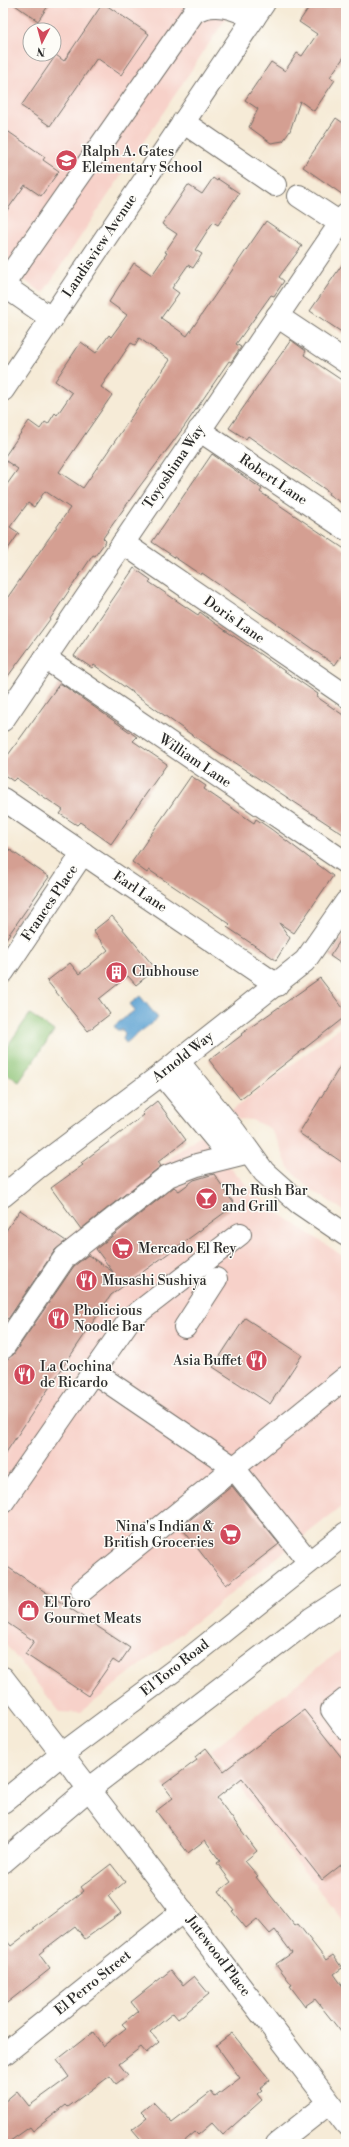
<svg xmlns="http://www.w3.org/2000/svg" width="349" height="2147" font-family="'Libre Bodoni',serif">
<rect width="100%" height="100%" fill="#fdfcf7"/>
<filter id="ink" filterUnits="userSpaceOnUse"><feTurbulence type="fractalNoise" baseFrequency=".025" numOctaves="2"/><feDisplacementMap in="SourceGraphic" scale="8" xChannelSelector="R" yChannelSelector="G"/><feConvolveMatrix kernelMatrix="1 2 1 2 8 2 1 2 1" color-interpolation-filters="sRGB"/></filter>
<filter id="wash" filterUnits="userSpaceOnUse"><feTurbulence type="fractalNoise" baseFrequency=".012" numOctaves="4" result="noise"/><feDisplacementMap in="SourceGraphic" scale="16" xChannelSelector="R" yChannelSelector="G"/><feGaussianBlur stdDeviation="0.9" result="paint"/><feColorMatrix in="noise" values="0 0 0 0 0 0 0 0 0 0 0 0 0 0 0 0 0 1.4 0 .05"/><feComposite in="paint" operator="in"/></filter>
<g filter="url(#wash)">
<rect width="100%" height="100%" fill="#f6ebd7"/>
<!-- built -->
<g fill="#f7d1c9" fill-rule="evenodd">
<path d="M3,3H236L43,293L3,266ZM30,30H54V54H30Z"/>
<path d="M346,1023V1212L309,1188L288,1167L278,1141L269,1128L252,1120L239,1119L230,1112Z"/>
<path d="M200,1135L251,1190L280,1214L346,1258V1503L80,1713L60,1712L3,1641V1326L55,1247Z"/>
<path d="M346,1646V1925L211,1750Z"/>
</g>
<!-- green -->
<path fill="#8ec477" stroke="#5c7851" d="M30,1014L54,1031L19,1082L3,1071V1052Z"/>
<!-- water -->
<path fill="#5da3d3" stroke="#44677f" d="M140,996L158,1018L126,1043L123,1039L125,1033L122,1030H117L114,1026L135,1010L130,1004Z"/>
<g id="blocks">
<!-- building -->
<g fill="#d49f92" fill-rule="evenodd">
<path d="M12,3H50L38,21Z"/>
<path d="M103,3L149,34L121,75L97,58L50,126L21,106L56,55L64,61Z"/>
<path d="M312,3H346V54L330,77L335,80L314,111L300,101L290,131L283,141L271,143L249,127L258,109L245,100L271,62L285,71L297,53L302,56L317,34L299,22Z"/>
<path d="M336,118L346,125V197L303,167Z"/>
<path d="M3,128L45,157L43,160L59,171L41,196L25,185L3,216Z"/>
<path d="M213,178L217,181L218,179L239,193L218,225L213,222L195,250L202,254L193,268L188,265L172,288L179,293L161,318L187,336L266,221L302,246L279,277L284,281L274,296L271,295L236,344L241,347L231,362L229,361L184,427L137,490L103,538L106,541L95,556L93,555L48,622L3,683V604L70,508L45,491L34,507L28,503L10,527L19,533L3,556V490L18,469L3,459L29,421L40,429L45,422L48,424L55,413L57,415L72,393L55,381L81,342L96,353L109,335L111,337L127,315L109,302L134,263L152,275L167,253L165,252L177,234L162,224L188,185L202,194ZM139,338L170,360L83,488L59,472L112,395L101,387L131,343L135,345Z"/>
<path d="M346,259V335L310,311Z"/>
<path d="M291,340L306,351L304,355L346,383V506L328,494L329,492L248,436L246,439L229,428Z"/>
<path d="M212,454L262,489L260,492L346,550V649L335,665L267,617V618L202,573L201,575L152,542Z"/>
<path d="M134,568L151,580L149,582L198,615L200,612L216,624L318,694L317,697L346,717V836L189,733L94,665L92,668L74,656Z"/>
<path d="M60,683L137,737L133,741L167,764L111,844L80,822L77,825L60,814L63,810L16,778L13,781L3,774V762Z"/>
<path d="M191,776L206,786L204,789L254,823L256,819L271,829L333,876L294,933L279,923L290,938L276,960L227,927L230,924L149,870L147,873L132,862Z"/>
<path d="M3,845L49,877L3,943Z"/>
<path d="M112,916L156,969L136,985L128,976L99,999L110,1014L88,1031L47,981L70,963L79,974L108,950L93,931Z"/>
<path d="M346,932V967L330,956Z"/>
<path d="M320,978L346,1012V1016L240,1099L209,1060L242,1035L241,1034Z"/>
<path d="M346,1057V1165L299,1133Z"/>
<path d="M157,1101L186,1140L158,1162L161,1166L81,1229L51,1188L83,1165L81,1163L144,1115L142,1113Z"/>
<path d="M214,1174L235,1205L111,1295L3,1457V1360L13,1355L74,1266L88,1255L113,1272L96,1249L174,1187L179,1191L194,1180Z"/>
<path d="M20,1210L66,1241L55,1250L8,1319L3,1316V1235Z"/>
<path d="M245,1318L302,1355L270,1404L213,1367Z"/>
<path d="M232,1486L279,1544L226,1585L181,1527Z"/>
<path d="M3,1564L130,1648L119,1664L113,1660L88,1696L25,1654L34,1641L3,1620Z"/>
<path d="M304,1710L346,1763V1861L322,1880L242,1778L217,1798L257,1851L245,1861L258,1876L256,1877L295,1926L298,1924L326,1960L333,1955L342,1968L334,1974L346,1991V2038L315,1999L305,2006L290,1986L292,1985L276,1964L292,1953L275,1930L270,1934L257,1919L246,1928L232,1911L234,1910L219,1891L231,1882L217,1863L220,1861L205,1840L188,1853L156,1811L173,1798L163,1785L197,1760L195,1757L206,1748L224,1771Z"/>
<path d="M111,1864L125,1882L108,1896L121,1913L85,1939L75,1926L50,1945L39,1954L50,1969L3,2006V1936L11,1946L84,1891L81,1887Z"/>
<path d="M171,1970L183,1985L194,1976L209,1994L178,2019L173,2013L150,2032L159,2042L146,2053L141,2047L119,2064L128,2075L116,2084L110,2076L68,2107L66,2105L33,2131L30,2127L6,2144H3V2103L17,2091L29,2106L69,2077L57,2060L93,2032L103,2046L126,2028L122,2024L138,2011L131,2002Z"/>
<path d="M232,2033L270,2080L260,2088L262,2090L257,2094L262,2100L223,2135L212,2123L198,2135L195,2132L181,2144H144L132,2130L147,2118L141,2112L153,2102L172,2122L211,2092L215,2097L240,2078L216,2045Z"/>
</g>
</g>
</g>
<g filter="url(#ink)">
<use href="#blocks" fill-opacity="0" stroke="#726e67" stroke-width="1"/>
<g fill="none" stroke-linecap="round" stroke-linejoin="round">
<defs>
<g id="minor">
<path d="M183,122L275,185"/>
<path d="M299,196L340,223"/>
<path d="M277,316L346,362"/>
<path d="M52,319L3,285L194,12C214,0 234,8 254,18"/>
<path d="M3,390L264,3"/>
<path d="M199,430L346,529"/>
<path d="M123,543L346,696"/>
<path d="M45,658L346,863"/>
<path d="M3,720L346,215"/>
<path d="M3,799L277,985"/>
<path d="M3,972L83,853"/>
<path d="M178,1061L235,1132L264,1172L299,1203L346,1235"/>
<path d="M162,1074L219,1143L248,1152"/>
<path d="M3,1196L37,1168L162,1074L305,961L346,902"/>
<path d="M185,1327L216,1279"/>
<path d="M3,1348L65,1257L168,1176L197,1165L249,1152"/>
<path d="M92,1371L233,1467L309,1562"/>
<path d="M3,1502L130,1319L240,1234"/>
<path d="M82,1591L346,1377"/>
<path d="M3,1678L62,1754"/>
<path d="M346,1699L332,1710L346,1729"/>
<path d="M89,1789L346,2124"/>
<path d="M3,2055L183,1911"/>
<path d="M277,2144L329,2103"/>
</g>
<g id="major">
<path d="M62,1754L89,1789"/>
<path d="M3,1802L62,1754L180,1666L346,1533"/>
<path d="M3,1862L89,1789L312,1618L346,1596"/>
</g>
</defs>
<!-- minor casing -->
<use href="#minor" stroke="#726e67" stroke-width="24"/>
<!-- major casing -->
<use href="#major" stroke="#726e67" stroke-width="24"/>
<!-- minor -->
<use href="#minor" stroke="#fff" stroke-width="22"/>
<!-- major -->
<use href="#major" stroke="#fff" stroke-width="22"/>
</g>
</g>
<!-- icons -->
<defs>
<symbol id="school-disc" viewBox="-11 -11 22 22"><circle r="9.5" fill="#d1495b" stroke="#fdfcf7"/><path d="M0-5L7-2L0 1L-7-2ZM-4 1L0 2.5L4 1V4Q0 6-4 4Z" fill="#fff"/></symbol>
<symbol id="building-disc" viewBox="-11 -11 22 22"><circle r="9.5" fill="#d1495b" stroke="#fdfcf7"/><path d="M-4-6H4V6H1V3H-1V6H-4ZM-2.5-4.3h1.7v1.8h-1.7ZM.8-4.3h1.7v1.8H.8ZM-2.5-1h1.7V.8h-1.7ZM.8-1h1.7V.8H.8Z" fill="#fff"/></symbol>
<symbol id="bar-disc" viewBox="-11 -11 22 22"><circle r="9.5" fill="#d1495b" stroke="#fdfcf7"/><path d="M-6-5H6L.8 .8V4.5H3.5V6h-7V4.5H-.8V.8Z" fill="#fff"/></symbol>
<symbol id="supermarket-disc" viewBox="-11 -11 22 22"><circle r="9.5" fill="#d1495b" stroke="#fdfcf7"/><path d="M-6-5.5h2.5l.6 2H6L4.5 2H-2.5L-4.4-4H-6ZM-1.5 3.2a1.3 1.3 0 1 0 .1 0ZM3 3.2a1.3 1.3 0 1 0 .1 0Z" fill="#fff"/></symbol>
<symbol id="restaurant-disc" viewBox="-11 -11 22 22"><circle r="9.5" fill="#d1495b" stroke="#fdfcf7"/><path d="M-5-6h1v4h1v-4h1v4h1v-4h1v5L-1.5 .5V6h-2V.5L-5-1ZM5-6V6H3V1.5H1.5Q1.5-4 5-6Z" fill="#fff"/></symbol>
<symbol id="shop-disc" viewBox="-11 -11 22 22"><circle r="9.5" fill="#d1495b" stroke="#fdfcf7"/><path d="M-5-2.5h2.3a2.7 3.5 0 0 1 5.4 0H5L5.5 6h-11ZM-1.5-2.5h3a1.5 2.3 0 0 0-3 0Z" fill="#fff"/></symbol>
</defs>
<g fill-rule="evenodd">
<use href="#school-disc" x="54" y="148" width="25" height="25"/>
<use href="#building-disc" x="104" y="960" width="25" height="25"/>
<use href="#bar-disc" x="194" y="1186" width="25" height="25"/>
<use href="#supermarket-disc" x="110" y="1236" width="25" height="25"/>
<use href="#restaurant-disc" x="74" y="1268" width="25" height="25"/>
<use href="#restaurant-disc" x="46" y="1306" width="25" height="25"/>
<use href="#restaurant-disc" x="244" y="1348" width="25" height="25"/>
<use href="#restaurant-disc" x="12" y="1362" width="25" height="25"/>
<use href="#supermarket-disc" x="218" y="1522" width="25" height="25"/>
<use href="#shop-disc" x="16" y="1598" width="25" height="25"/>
</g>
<g text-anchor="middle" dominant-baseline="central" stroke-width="3" stroke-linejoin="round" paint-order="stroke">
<!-- poi labels -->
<g font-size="14" fill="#2b2b2b" stroke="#fdfcf7" text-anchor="start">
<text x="82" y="152">Ralph A. Gates<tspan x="82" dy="16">Elementary School</tspan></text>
<text x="132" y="972">Clubhouse</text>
<text x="222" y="1191">The Rush Bar<tspan x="222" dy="16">and Grill</tspan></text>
<text x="138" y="1249">Mercado El Rey</text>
<text x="102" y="1281">Musashi Sushiya</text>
<text x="74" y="1311">Pholicious<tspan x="74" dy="16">Noodle Bar</tspan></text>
<text x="242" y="1361" text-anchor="end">Asia Buffet</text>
<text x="40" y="1367">La Cochina<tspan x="40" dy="16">de Ricardo</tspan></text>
<text x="214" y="1527" text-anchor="end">Nina's Indian &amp;<tspan x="214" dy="16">British Groceries</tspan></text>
<text x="44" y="1603">El Toro<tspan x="44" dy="16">Gourmet Meats</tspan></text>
</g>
<!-- street labels -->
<g font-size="14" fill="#2b2b2b" stroke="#fdfcf7">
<text transform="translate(100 246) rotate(-56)">Landisview Avenue</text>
<text transform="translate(174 467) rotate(-56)">Toyoshima Way</text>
<text transform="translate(273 480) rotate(34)">Robert Lane</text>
<text transform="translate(234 620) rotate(35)">Doris Lane</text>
<text transform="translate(195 761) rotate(34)">William Lane</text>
<text transform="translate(140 892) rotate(34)">Earl Lane</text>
<text transform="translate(50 903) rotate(-56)">Frances Place</text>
<text transform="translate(183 1057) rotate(-38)">Arnold Way</text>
<text transform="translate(175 1668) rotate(-38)">El Toro Road</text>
<text transform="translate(218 1956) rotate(53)">Jutewood Place</text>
<text transform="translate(93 1983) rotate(-39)">El Perro Street</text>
</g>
</g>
<!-- margin -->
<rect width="349" height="2147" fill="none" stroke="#fdfcf7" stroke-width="16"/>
<!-- north arrow -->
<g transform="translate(42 42) rotate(186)"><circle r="19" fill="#fdfcf7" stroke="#a9a8a5"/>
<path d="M0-3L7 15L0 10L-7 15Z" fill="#d1495b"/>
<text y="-6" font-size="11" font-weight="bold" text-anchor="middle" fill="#2b2b2b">N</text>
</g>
</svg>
